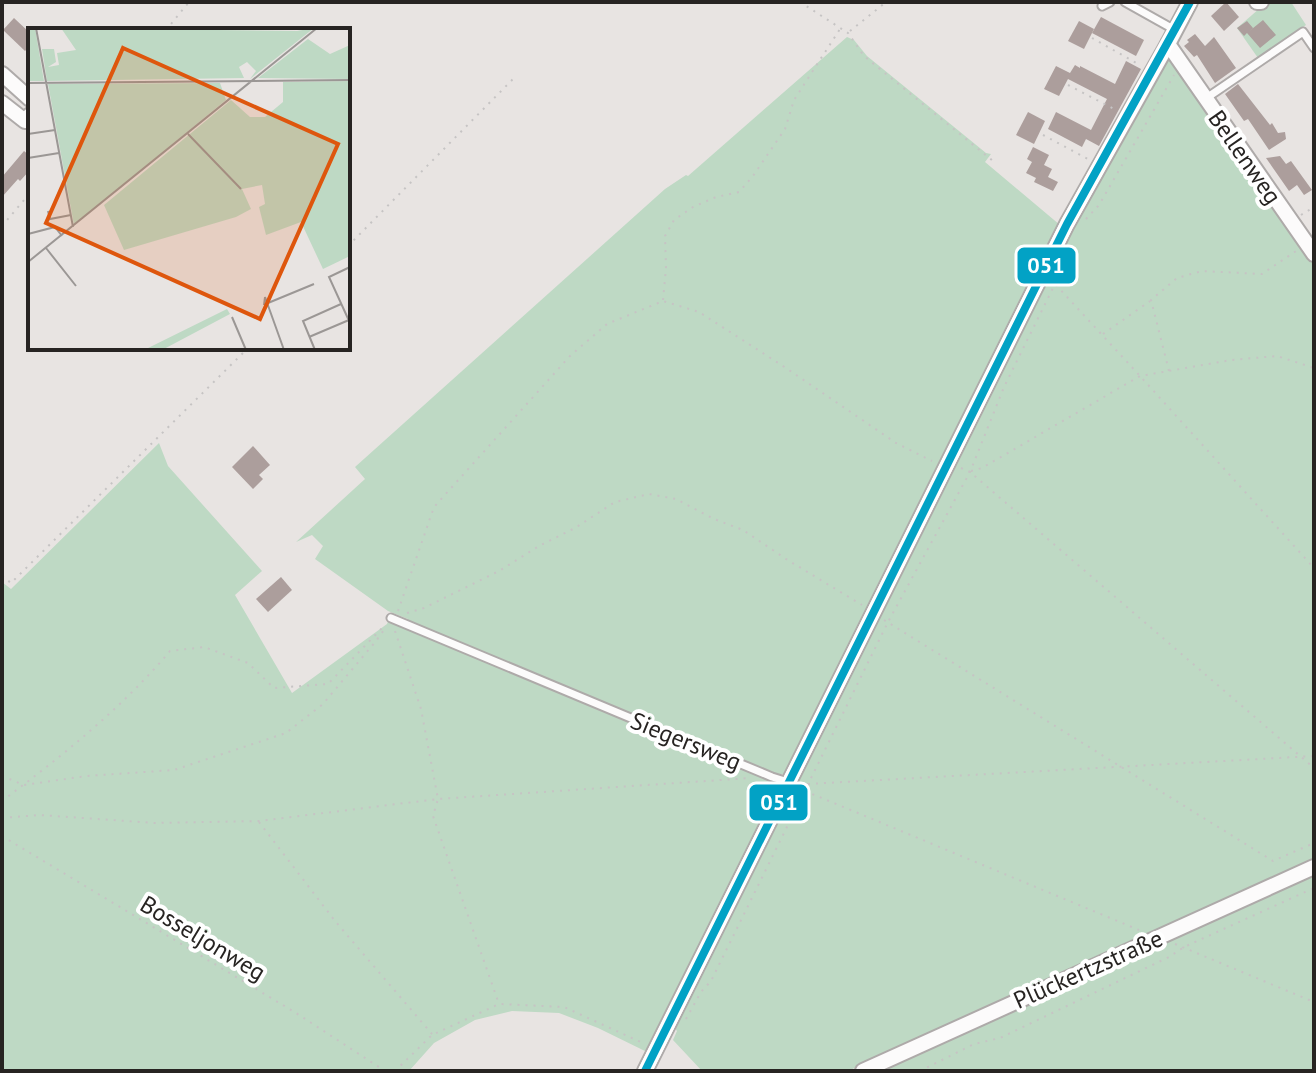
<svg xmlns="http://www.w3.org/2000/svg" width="1316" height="1073" font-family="'PT Sans',sans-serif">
<rect width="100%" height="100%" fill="#e8e4e2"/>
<!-- green -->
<g fill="#bed9c4">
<path d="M1267,2H1291L1306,25L1258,58L1237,28Z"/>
<path d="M847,37L854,40L867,56L986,153L991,154L985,162L1060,225L787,774H773L408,622V619L388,611L315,559L323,546L312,535L296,542L365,479L355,467L665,189L686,175L688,176Z"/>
<path d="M1169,57L1185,76L1314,264V860L848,1071H702L673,1040L677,1031L673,1026L1069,233Z"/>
<path d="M159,443L168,466L262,571L235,595L292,693L387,624L389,619L403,626L782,784L649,1053L598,1028L559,1013L512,1011L475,1020L434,1043L409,1071H2V582L11,589Z"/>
<path d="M1314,872V1071H875Z"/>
</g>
<!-- building -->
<g fill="#ac9e9c">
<path d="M1226,2L1239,17L1224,31L1211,16Z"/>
<path d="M1101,17L1144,40L1136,56L1092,33Z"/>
<path d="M14,18L30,33V46L25,51L3,30Z"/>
<path d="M1263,20L1276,35L1260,48L1247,33L1244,36L1237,28L1247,21L1253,28L1247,33Z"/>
<path d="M1079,21L1094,29L1084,49L1068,41Z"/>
<path d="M1195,34L1205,46L1214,37L1236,68L1215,83L1197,55L1194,57L1184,46L1189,42L1187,40Z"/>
<path d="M1126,61L1141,69L1099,146L1086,139L1082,147L1048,129L1056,112L1091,130L1107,99L1068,79L1059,96L1044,89L1056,66L1070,73L1075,65L1080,68V66L1115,84Z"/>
<path d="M1238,84L1270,125L1272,123L1278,133L1285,132L1286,139L1269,150L1248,119L1244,121L1225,94Z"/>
<path d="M1028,112L1045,121L1034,144L1016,135Z"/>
<path d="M1033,147L1049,155L1044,165L1052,169L1048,177L1058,182L1053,191L1034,182L1036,178L1026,173L1032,162L1027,159Z"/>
<path d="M24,151L30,156V170L20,181L18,179L2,197V177Z"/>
<path d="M1280,156L1286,164L1291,161L1312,190L1304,195L1297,185L1289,191L1266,158Z"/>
<path d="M253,446L270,465L259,475L263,479L253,489L232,467Z"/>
<path d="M281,577L292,590L268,612L256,599Z"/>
</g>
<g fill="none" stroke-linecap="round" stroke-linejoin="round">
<defs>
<g id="lane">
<path d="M1125,2L1175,30"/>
<path d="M1102,6L1110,2"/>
<path d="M1205,99L1303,32L1314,48"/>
<path d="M391,618L772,777L788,782"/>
</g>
<g id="street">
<path d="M1257,2H1261"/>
<path d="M1168,44L1314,254"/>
<path d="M2,74L30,99"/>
<path d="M2,103L25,121L30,115"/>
<path d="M645,1071L1067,224L1168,44L1190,2"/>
<path d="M863,1071L1314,867"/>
</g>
</defs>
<!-- lane casing -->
<use href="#lane" stroke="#aeaaa9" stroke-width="11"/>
<!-- street casing -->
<use href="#street" stroke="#aeaaa9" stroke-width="18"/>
<!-- path -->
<g stroke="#c6c4c4" stroke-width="2" stroke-dasharray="2 6" stroke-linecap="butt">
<path d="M800,2L848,33L864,56L993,161"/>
<path d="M166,30L189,2"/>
<path d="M850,31L886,2"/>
<path d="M1092,38L1140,65"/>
<path d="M1068,85L1116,110"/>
<path d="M1043,135L1088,159"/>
<path d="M1301,215L1314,207"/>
<path d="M1086,219L1099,205L1174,75"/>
<path d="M2,226L30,193"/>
<path d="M348,246L515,77"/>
<path d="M1056,285L1140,376L1314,568"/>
<path d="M663,300L666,268L665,236L674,220L693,207L716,197L739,192L753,176L785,129L794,100L840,29"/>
<path d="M1103,334L1150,301"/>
<path d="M1169,371L1151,300L1177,278L1202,271L1262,274L1296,251"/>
<path d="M961,468L970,472L1314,768"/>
<path d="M971,471L982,468L1140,376L1231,360L1277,356L1314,368"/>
<path d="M2,576L11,583L248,348"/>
<path d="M398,611L434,507L570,356L607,324L663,301L699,312L786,368L896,443L932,461"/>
<path d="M407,613L424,608L499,571L539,546L575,528L615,502L649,494L676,499L714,519L743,530L786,559L862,605"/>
<path d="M884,620L1273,861L1314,843"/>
<path d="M395,631L421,709L438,799L433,816L499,1004"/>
<path d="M2,776L24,785L86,776L174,770L286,733L323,704L376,641L386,627"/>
<path d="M808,784L1314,756"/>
<path d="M805,791L1139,930"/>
<path d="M2,801C62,756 121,709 170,651L204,647L248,663L274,688L328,684L385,625"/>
<path d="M2,818L40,815L155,823L259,821L438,799L751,778"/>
<path d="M259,822L335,921L432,1034"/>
<path d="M2,836L296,1013L385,1071"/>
<path d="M1175,944L1314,1002"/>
<path d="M686,1019L701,992L711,981L888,622L970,472L1004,387L1055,284L1069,253"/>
<path d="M395,1071L432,1035L499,1004L564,1007L645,1044"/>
<path d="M920,1071L974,1044L1000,1038L1169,957L1184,947L1314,888"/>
</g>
<!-- lane -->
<use href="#lane" stroke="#fcfbfb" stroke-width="7"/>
<!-- street -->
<use href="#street" stroke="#fcfbfb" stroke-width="14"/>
<defs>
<path id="bus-1" d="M645,1071L1067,224L1190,2"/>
</defs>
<!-- bus-1 casing -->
<use href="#bus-1" stroke="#fff" stroke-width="14"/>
<!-- bus-1 -->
<use href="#bus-1" stroke="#02a2c5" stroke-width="8"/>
</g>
<g text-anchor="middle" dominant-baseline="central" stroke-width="8" stroke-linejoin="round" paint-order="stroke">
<!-- street labels -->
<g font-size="24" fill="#272422" stroke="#fff">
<text transform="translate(1245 157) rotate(55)">Bellenweg</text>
<text transform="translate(686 741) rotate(22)">Siegersweg</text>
<text transform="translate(203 938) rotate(31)">Bosseljonweg</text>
<text transform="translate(1088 969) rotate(-24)">Plückertzstraße</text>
</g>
</g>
<!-- overview -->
<g transform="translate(28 28)">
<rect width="322" height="322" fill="#e8e4e2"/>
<path d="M0,0H7L16,53H0ZM33,0L269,3L286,0L222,51L228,43L219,34L211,39L216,50L19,53L14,21H26L28,34L20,39L31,37L29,25L48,22ZM294,0L280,11L302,26L322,17V51L230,50ZM322,53V228L295,241L273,194L238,207L231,179L237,176L234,157L214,161L223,181L208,189L96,222L76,177L203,72L222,89H237L255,74V54ZM192,55L198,72L46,197L20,56ZM199,281L202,286L134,322H116Z" fill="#bed9c4"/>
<path fill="none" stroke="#9b9795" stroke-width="2" d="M8,0L45,199M0,55L322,52M0,106L27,102M160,106L213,161M0,130L31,125M20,183L22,191L43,187M0,206L27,199L34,208M18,220L48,258M0,234L289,0M322,239L301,249L322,295M240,275L286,256M236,277L237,269L256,322M204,289L218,322M281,309L321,292M287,322L275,293L313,276"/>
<path fill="#de560d" fill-opacity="0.15" stroke="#de560d" stroke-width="4" d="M95,20L310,116L232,291L18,195Z"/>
<rect width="322" height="322" fill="none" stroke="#272422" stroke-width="4"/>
</g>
<g stroke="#fff" stroke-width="3">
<rect x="1016" y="246" width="61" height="39" rx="8" fill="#02a2c5"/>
<rect x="748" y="783" width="61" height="39" rx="8" fill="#02a2c5"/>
</g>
<g font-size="22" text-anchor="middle" font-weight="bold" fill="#fff">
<text x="1046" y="273">051</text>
<text x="779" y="810">051</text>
</g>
<!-- border -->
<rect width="1316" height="1073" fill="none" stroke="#272422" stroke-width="8"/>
</svg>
